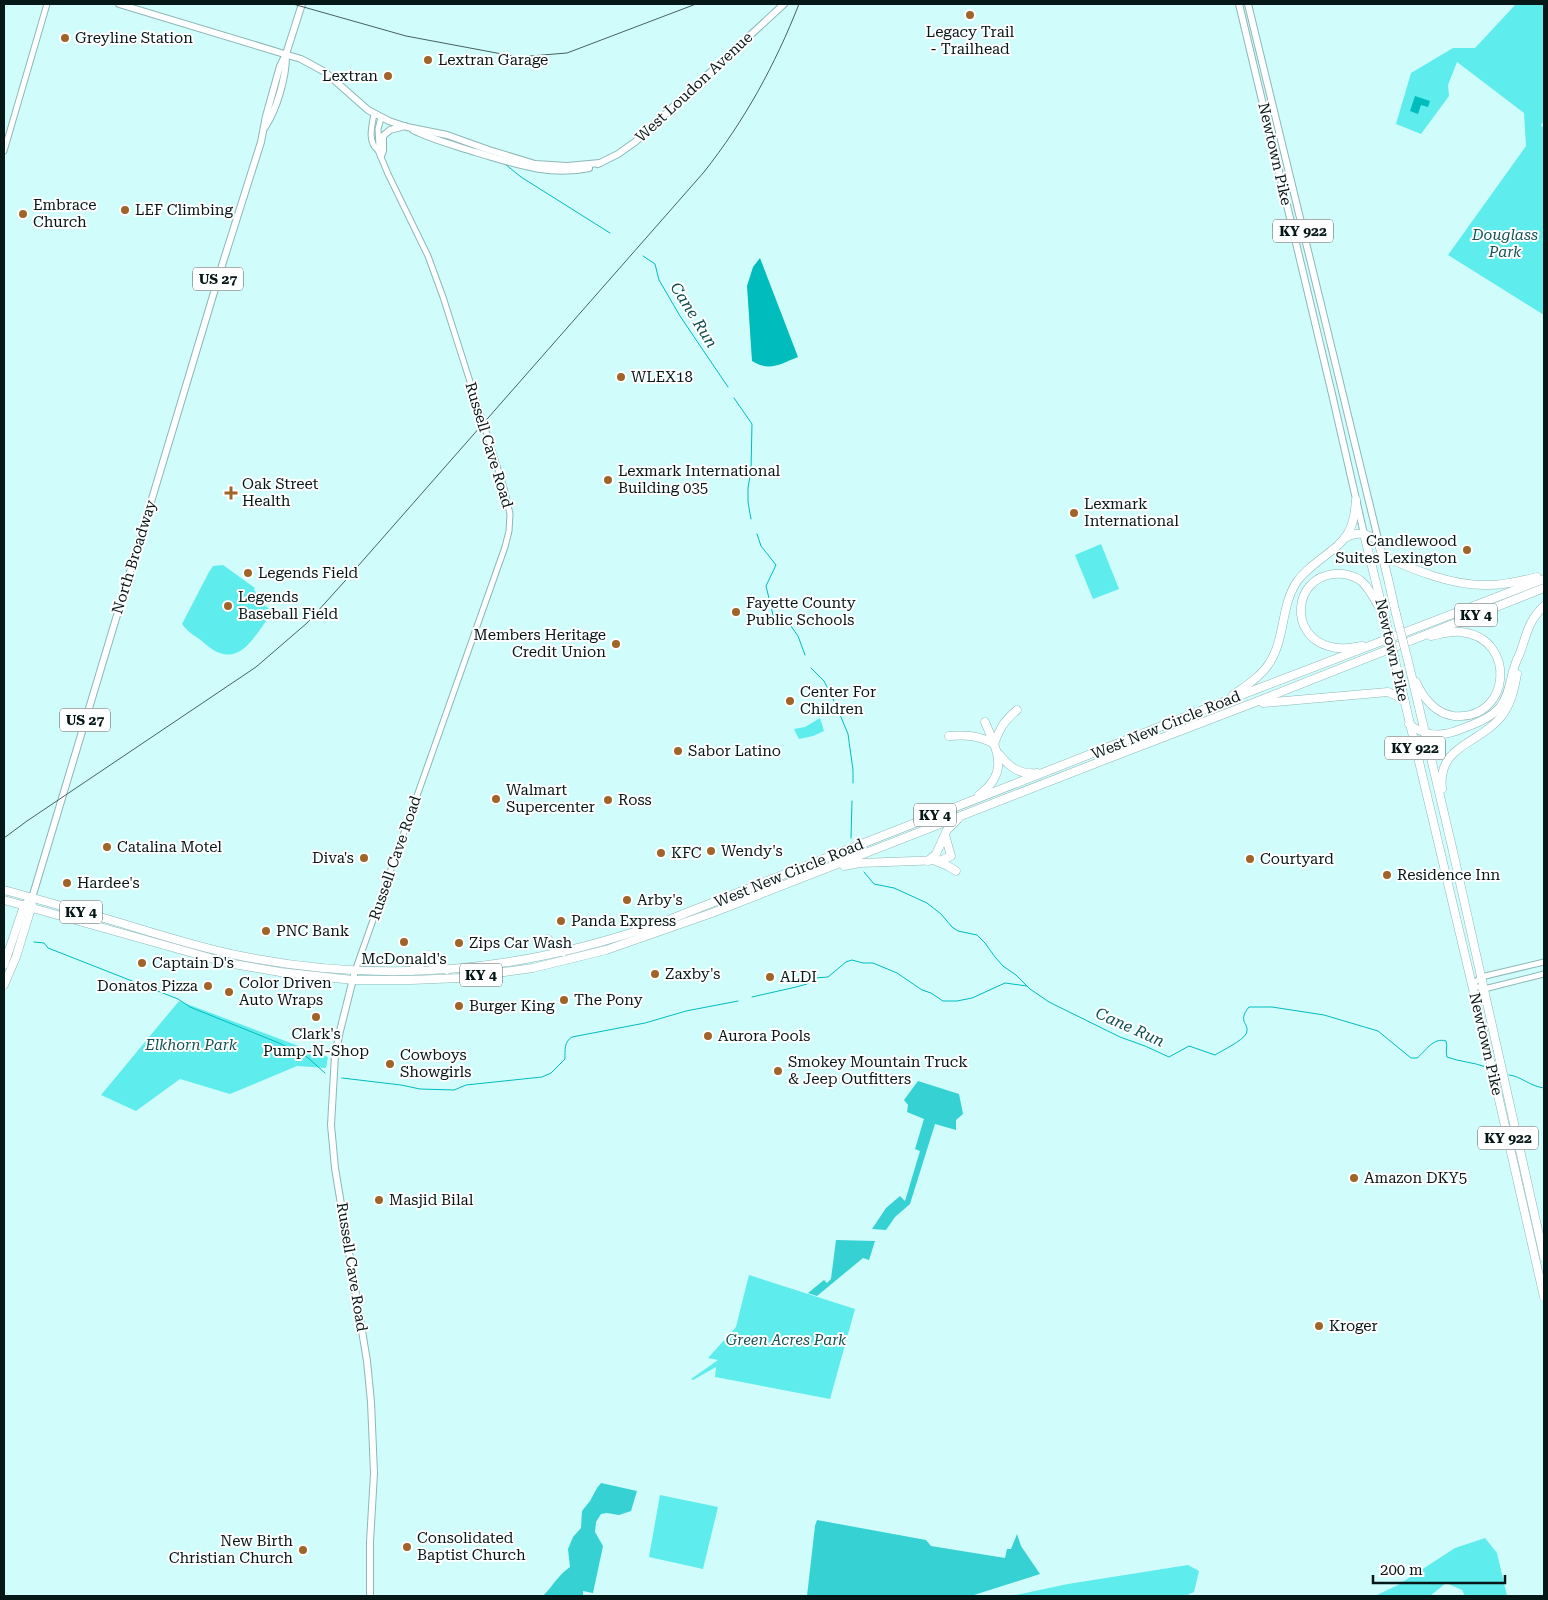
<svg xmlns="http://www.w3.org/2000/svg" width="1548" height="1600" font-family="'Roboto Serif',serif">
<rect width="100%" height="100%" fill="#d0fdfc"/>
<!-- green -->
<g fill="#5eeced">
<path d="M1516,4H1544V120L1541,125L1544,128V315L1448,255L1526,146L1524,113L1457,62L1448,85L1449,96L1421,134L1396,124L1411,73L1453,48H1475Z"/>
<path d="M1101,544L1119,589L1093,599L1075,555Z"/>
<path d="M223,565L255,588L254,589L260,602L271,610V614C252,640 237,673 203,642C196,636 188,633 182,624L209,572L213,566Z"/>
<path d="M820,718L824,731L813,736L799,739L794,729L805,727Z"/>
<path d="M179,1001L328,1057L326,1068L297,1066L230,1094L180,1079L136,1111L101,1095Z"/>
<path d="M749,1275L855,1309L830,1399L715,1377L716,1367L693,1380L691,1379L718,1360L708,1358L736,1327Z"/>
<path d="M660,1495L718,1507L703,1569L649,1557Z"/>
<path d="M1485,1538L1497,1553L1507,1596H1465L1462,1590L1446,1583L1430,1596H1375L1398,1585L1455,1548Z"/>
<path d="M1188,1565L1199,1571L1194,1592L1185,1596H1011L1068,1584Z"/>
</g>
<!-- forest -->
<g fill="#36d1d2">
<path d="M918,1081L959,1094L963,1114L956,1120V1130L935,1124L910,1204L895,1217L886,1230L872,1229L886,1208L900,1196L905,1201L920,1151L915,1149L924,1119L907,1112L908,1105L904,1100Z"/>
<path d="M836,1240L875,1241L869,1260L863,1258L817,1296L808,1293L824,1280L827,1283L831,1279Z"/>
<path d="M601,1483L637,1491L631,1511L619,1515L607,1513L601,1514L596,1522L595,1532L603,1546L593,1593L583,1591V1596H543C552,1587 559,1574 570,1567L568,1549L573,1537L581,1528L582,1511L590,1501L597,1488Z"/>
<path d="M817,1520L926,1540L931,1546L1005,1558L1007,1549H1011L1017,1534L1021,1546L1040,1574L971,1596H807L815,1526Z"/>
</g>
<!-- water -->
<g fill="#00bcbd">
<path d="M1415,96L1430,101L1428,107L1421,105L1418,114L1410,111Z"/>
<path d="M760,258L798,357C780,364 770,372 752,361L747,286L753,267Z"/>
</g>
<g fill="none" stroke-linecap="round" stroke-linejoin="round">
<!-- stream -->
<g stroke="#00bcbd" stroke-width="1">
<path d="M505,164L521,177L610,233"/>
<path d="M643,256L655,264L659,280L680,316L728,387"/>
<path d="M734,398L752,424L751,470L748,488V502L751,519"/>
<path d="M757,534L761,546L776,565L766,586L773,615L788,622L798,636L805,655"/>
<path d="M811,668L824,681L836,705L848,734L853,770V783"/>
<path d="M851,838L852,801"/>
<path d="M864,872L874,884L894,888L927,903L941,914L952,927L958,931L977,935L985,943L995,957L1003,966L1016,975L1030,989L1049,1002L1120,1037L1145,1046L1169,1057L1189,1046L1215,1055C1223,1050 1242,1041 1246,1034C1251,1023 1236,1023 1249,1007H1272L1324,1015L1378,1031L1411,1058H1417C1426,1051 1433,1037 1446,1041C1448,1047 1445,1051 1447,1057C1460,1062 1473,1062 1486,1067"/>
<path d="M34,942L44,943L48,948L178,999L190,1007L279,1043L307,1057L325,1073"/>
<path d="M752,997L796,987L807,984L815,978L828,977L846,962L852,960L863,963H873L897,973L922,990L931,993L943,1001H957L972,998L1005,983L1027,986"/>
<path d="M1509,1075C1521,1076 1529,1086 1544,1088"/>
<path d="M342,1078L401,1085L420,1089L454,1090L466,1085L542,1077L551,1073L565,1059C565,1050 564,1042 572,1037L645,1023L686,1011L738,1001"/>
</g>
<defs>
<g id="minor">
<path d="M378,150L379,146L378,129L381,118"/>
<path d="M4,151L47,4"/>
<path d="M1544,962L1481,977L1472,985L1484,989L1544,974"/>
<path d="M355,971L505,547L509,531L510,514L504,488L443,297L428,256L388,174L378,150C367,142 372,125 374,114"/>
</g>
<g id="major">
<path d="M119,4L301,59L325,72L368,110L389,121L407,127L447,135L489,150L535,164L567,166L600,163"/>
<path d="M1239,4L1332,394L1364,534"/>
<path d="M1248,4L1379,543"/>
<path d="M265,127C277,109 286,77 286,56"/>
<path d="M413,130C433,140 454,145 475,152C513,163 549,177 589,168"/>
<path d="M381,156L383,151V136L390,130L405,126"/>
<path d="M598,164L618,154L635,142L784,4"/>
<path d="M32,898L224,259L261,142L266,116L280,66L286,54L302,4"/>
<path d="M355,971L340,1031L335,1055L331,1125L335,1168L367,1361L371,1402L374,1473L370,1542V1596"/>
</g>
<g id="highway">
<path d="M1364,534L1382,607"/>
<path d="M1345,538C1355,532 1368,532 1377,541C1382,547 1393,602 1396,614"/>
<path d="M1381,555C1414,570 1452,586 1488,585C1505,585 1521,581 1537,577"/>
<path d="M1362,646C1351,648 1339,650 1328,646C1289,635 1293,578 1334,574C1343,573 1352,575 1360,580C1372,590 1377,605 1385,618"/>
<path d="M1409,665L1452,847L1544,1257"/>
<path d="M1397,669L1492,1069L1544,1297"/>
<path d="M1416,682C1423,698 1436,714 1454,716C1511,721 1518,638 1461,632C1451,631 1441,634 1431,636"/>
<path d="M1233,695C1247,685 1261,677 1270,662C1285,638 1281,607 1296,583C1309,563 1337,552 1348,533C1354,523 1355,511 1356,500"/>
<path d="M1263,703L1388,692L1397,696L1405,702"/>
<path d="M1409,724C1424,736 1439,737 1456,731C1471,725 1489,720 1500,707C1508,697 1510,683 1513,671C1515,664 1517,659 1520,653C1527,634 1528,621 1544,606"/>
<path d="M949,736C966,735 979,735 994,744C1000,728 1004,721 1017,710"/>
<path d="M999,754C1009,767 1020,775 1037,773"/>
<path d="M1442,789C1437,745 1479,744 1500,718C1511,705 1514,690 1517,674"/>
<path d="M979,795C1010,772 997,751 985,722"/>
<path d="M928,861L936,854L947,830L958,819"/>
<path d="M936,861L948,866L956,871"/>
<path d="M844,866L860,863L942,860L951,856L945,835"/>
<path d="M4,890C44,901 84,912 124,924C163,936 201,948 241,956C385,985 520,972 658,924L1223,702L1544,579"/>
<path d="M4,900L228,963L280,972L353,980H411L460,978L533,968L606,950L712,913L1112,757L1253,703L1544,588"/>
<path d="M548,939L551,944L563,952"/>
<path d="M4,965L24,906L27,903"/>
<path d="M411,971L425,961L429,955L437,964L447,970"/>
<path d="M4,985L16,957L32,905"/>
</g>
</defs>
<!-- minor casing -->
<use href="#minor" stroke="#8cb7b7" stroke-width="7"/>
<!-- major casing -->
<use href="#major" stroke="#8cb7b7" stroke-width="8"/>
<!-- highway casing -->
<use href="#highway" stroke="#8cb7b7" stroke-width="9"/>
<!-- minor -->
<use href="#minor" stroke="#fff" stroke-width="5"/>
<!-- major -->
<use href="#major" stroke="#fff" stroke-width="6"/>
<!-- highway -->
<use href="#highway" stroke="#fff" stroke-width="8"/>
<!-- rail -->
<g stroke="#476160" stroke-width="1">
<path d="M293,4L406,36L518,57L567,53L696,4"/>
<path d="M4,838L27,821L256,667L307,623L344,582L704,172C745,120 775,65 799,4"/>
</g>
<defs>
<g id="highway-bridge">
<path d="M1396,614L1409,665"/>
<path d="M1385,618L1397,669"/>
</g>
</defs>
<!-- highway-bridge casing -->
<use href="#highway-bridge" stroke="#8cb7b7" stroke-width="9" stroke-linecap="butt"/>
<!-- highway-bridge -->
<use href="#highway-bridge" stroke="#fff" stroke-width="8"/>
</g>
<!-- markers -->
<g fill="#a06328" stroke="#fff" stroke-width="2">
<circle cx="970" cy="15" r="5"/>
<circle cx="65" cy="38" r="5"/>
<circle cx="428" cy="60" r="5"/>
<circle cx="388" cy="76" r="5"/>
<circle cx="125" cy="210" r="5"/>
<circle cx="23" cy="214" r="5"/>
<circle cx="621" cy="377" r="5"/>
<circle cx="608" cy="480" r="5"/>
<path d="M228.5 485.5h5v5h5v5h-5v5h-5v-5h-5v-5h5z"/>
<circle cx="1074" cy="513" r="5"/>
<circle cx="1467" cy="550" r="5"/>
<circle cx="248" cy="573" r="5"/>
<circle cx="228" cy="606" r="5"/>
<circle cx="736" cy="612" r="5"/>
<circle cx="616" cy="644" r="5"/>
<circle cx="790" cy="701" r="5"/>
<circle cx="678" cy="751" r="5"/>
<circle cx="496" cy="799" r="5"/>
<circle cx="608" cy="800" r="5"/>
<circle cx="107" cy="847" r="5"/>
<circle cx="711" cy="851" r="5"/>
<circle cx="661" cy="853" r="5"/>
<circle cx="364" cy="858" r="5"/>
<circle cx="1250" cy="859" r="5"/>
<circle cx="1387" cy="875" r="5"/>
<circle cx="67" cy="883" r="5"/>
<circle cx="627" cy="900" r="5"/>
<circle cx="561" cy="921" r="5"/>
<circle cx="266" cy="931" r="5"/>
<circle cx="404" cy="942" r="5"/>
<circle cx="459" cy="943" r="5"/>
<circle cx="142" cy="963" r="5"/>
<circle cx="655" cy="974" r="5"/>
<circle cx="770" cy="977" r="5"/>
<circle cx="208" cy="986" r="5"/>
<circle cx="229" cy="992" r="5"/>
<circle cx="564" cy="1000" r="5"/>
<circle cx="459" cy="1006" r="5"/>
<circle cx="316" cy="1017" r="5"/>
<circle cx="708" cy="1036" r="5"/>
<circle cx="390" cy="1064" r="5"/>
<circle cx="778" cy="1071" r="5"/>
<circle cx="1354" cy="1178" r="5"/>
<circle cx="379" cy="1200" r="5"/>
<circle cx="1319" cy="1326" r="5"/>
<circle cx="407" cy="1547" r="5"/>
<circle cx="303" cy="1550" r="5"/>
</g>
<g text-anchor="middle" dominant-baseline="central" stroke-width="4" stroke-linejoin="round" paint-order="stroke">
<!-- shield labels -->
<g fill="#fff" stroke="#515d5d" stroke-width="1">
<rect x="1273" y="219.5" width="60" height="23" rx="4"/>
<rect x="193" y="267.5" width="50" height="23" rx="4"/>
<rect x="1455" y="603.5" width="42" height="23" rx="4"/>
<rect x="60" y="708.5" width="50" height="23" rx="4"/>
<rect x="1385" y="736.5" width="60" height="23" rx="4"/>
<rect x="914" y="803.5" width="42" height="23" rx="4"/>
<rect x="60" y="900.5" width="42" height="23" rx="4"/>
<rect x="460" y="963.5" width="42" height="23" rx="4"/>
<rect x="1478" y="1126.5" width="60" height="23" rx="4"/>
</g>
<g font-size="14" font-weight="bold" fill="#061717">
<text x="1303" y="231">KY 922</text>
<text x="218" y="279">US 27</text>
<text x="1476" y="615">KY 4</text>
<text x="85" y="720">US 27</text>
<text x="1415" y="748">KY 922</text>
<text x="935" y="815">KY 4</text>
<text x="81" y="912">KY 4</text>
<text x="481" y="975">KY 4</text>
<text x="1508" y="1138">KY 922</text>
</g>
<!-- poi labels -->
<g font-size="15" fill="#061717" stroke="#fff" text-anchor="start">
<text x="970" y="32" text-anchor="middle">Legacy Trail<tspan x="970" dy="17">- Trailhead</tspan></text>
<text x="75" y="38">Greyline Station</text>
<text x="438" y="60">Lextran Garage</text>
<text x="378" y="76" text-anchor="end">Lextran</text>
<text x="33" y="205">Embrace<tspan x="33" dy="17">Church</tspan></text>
<text x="135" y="210">LEF Climbing</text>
<text x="631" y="377">WLEX18</text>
<text x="618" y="471">Lexmark International<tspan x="618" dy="17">Building 035</tspan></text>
<text x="242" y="484">Oak Street<tspan x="242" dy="17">Health</tspan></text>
<text x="1084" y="504">Lexmark<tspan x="1084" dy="17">International</tspan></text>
<text x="1457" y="541" text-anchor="end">Candlewood<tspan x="1457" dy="17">Suites Lexington</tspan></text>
<text x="258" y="573">Legends Field</text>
<text x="238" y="597">Legends<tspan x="238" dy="17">Baseball Field</tspan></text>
<text x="746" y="603">Fayette County<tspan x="746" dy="17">Public Schools</tspan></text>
<text x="606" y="635" text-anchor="end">Members Heritage<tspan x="606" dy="17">Credit Union</tspan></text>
<text x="800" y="692">Center For<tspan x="800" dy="17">Children</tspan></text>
<text x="688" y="751">Sabor Latino</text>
<text x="506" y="790">Walmart<tspan x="506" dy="17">Supercenter</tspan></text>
<text x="618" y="800">Ross</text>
<text x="117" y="847">Catalina Motel</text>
<text x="721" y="851">Wendy's</text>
<text x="671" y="853">KFC</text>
<text x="354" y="858" text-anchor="end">Diva's</text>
<text x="1260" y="859">Courtyard</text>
<text x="1397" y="875">Residence Inn</text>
<text x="77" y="883">Hardee's</text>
<text x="637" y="900">Arby's</text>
<text x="571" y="921">Panda Express</text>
<text x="276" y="931">PNC Bank</text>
<text x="469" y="943">Zips Car Wash</text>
<text x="404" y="959" text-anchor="middle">McDonald's</text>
<text x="152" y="963">Captain D's</text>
<text x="665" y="974">Zaxby's</text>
<text x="780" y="977">ALDI</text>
<text x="239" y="983">Color Driven<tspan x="239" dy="17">Auto Wraps</tspan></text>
<text x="198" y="986" text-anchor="end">Donatos Pizza</text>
<text x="574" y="1000">The Pony</text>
<text x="469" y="1006">Burger King</text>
<text x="316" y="1034" text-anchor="middle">Clark's<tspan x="316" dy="17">Pump-N-Shop</tspan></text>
<text x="718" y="1036">Aurora Pools</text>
<text x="400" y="1055">Cowboys<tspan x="400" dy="17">Showgirls</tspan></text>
<text x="788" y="1062">Smokey Mountain Truck<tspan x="788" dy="17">&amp; Jeep Outfitters</tspan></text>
<text x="1364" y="1178">Amazon DKY5</text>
<text x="389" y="1200">Masjid Bilal</text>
<text x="1329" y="1326">Kroger</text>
<text x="417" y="1538">Consolidated<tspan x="417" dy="17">Baptist Church</tspan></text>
<text x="293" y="1541" text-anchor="end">New Birth<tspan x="293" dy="17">Christian Church</tspan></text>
</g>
<!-- street labels -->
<g font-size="15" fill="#061717" stroke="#fff">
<text transform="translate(694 87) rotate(-43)">West Loudon Avenue</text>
<text transform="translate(1275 154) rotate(77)">Newtown Pike</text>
<text transform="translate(489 445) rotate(73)">Russell Cave Road</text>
<text transform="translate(134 557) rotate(-73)">North Broadway</text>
<text transform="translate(1392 650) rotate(77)">Newtown Pike</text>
<text transform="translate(1166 725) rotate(-22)">West New Circle Road</text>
<text transform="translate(395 858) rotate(-71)">Russell Cave Road</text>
<text transform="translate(789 873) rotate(-22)">West New Circle Road</text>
<text transform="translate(1486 1044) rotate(77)">Newtown Pike</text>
<text transform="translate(352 1267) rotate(81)">Russell Cave Road</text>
</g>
<!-- park labels -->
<g font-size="15" font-style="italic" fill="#155354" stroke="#fff">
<text x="1505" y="235">Douglass<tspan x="1505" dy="17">Park</tspan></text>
<text x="191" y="1045">Elkhorn Park</text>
<text x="786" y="1340">Green Acres Park</text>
</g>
<!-- water labels -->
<g font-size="16" font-style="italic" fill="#0e4f4f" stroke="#fff">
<text transform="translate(694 315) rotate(58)">Cane Run</text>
<text transform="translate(1130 1027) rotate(24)">Cane Run</text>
</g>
</g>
<!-- border -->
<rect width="1548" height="1600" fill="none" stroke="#061717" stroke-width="10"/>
<!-- scale -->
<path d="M1373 1575v8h132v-8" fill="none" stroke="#061717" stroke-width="2.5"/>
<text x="1380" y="1575" font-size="15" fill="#061717" stroke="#ffffff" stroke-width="4" paint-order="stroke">200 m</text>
</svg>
